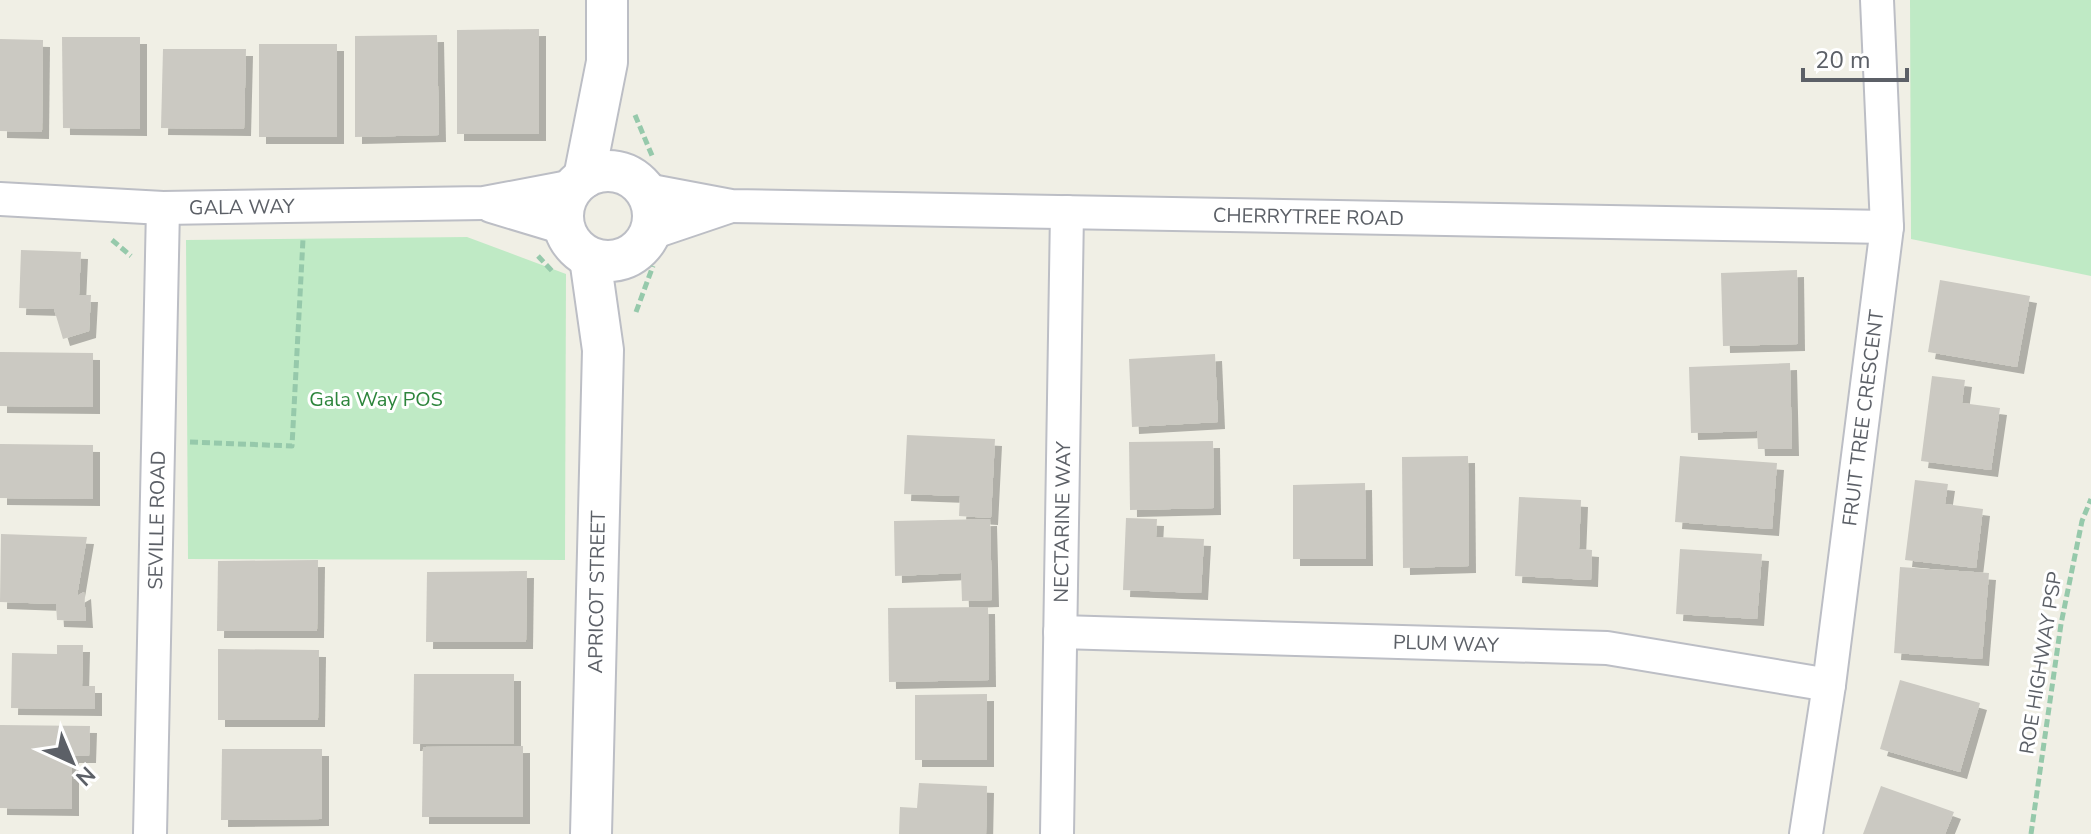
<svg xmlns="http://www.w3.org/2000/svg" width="2091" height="834" font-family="'Nunito Sans',sans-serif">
<defs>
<filter id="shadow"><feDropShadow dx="7" dy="7" stdDeviation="0" flood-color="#0004"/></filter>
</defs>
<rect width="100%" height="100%" fill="#f0efe5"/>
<!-- green -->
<g fill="#bfeac5">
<path d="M1910,0H2091V276L1911,239Z"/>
<path d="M467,237L566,274L565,560L188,559L186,240Z"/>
</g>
<!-- building -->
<g fill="#cbc9c2" filter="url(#shadow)">
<path d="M539,29V134H457V30Z"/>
<path d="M437,35L439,135L355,137V36Z"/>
<path d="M62,37H140V129L63,128Z"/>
<path d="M0,39L43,40L42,132L0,131Z"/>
<rect x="259" y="44" width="78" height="93"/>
<path d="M163,49H246L244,129L161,128Z"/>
<path d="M21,250L81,252L79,295H91L89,331L63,339L54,309L19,308Z"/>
<path d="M1797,270L1798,344L1723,346L1721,273Z"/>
<path d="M1940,280L2030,296L2017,367L1928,352Z"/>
<path d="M0,352L93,353V407L0,406Z"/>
<path d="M1215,354L1218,422L1132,427L1129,359Z"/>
<path d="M1790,363L1792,449H1758L1757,431L1691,433L1689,367Z"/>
<path d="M1932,376L1965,380L1962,403L2000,408L1991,470L1921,461Z"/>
<path d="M907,435L995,439L991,518L959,516L960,496L904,494Z"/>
<path d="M1213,441L1214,508L1130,510L1129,442Z"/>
<path d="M0,444L93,445V499L0,498Z"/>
<path d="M1468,456L1469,566L1403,568L1402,457Z"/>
<path d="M1680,456L1777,463L1772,529L1675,522Z"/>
<path d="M1915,480L1948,484L1945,504L1983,509L1976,568L1905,560Z"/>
<path d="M1365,483L1366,559H1293V485Z"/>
<path d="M1519,497L1581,500L1579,549L1592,550L1591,580L1515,576Z"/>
<path d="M1126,518L1157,519L1156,537L1204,539L1201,593L1123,590Z"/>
<path d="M990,519L992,600L962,601L961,573L895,576L894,521Z"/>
<path d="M1,534L87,537L77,596L84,592L86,621L57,620L56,604L0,602Z"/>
<path d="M1680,549L1762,554L1757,619L1676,614Z"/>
<path d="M318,560L317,631H217L218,561Z"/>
<path d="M1900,567L1989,573L1982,659L1894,653Z"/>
<path d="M527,571L526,642H426L427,572Z"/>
<path d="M988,607L989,680L889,682L888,608Z"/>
<path d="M57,645H83L82,686H95V709L11,708L12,653L57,654Z"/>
<path d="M218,649L319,650L318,720H218Z"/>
<path d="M414,674H514V744H413Z"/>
<path d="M1900,680L1980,703L1960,772L1880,749Z"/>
<path d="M987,694V760H915V695Z"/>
<path d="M0,725L90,726L89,756H72V809L0,808Z"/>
<path d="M523,746V817H422L423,747Z"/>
<path d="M222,749H322V819L221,820Z"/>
<path d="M919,783L987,786L986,834H899L900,807L917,808Z"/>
<path d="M1881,786L1954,812L1945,834H1863Z"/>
</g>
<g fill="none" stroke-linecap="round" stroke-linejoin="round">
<defs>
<g id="minor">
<path id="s1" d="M646,190L731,206L1887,227"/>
<path id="s2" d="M0,199L163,208L484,203L574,186"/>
<path d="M491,206L564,228"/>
<path d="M651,233L728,207"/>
<path id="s3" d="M1060,632L1607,648L1829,685"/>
<path id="s4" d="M150,834L163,208"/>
<path id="s5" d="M1057,834L1067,212"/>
<path id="s6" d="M1806,834L1829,685L1887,227L1877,0"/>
</g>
<g id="tertiary">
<circle cx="608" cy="216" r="45"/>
<path d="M584,178L607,62V0"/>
<path d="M590,258L603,350L591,834"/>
</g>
</defs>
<!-- minor casing -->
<use href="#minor" stroke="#bcbec5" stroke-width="36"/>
<!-- tertiary casing -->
<use href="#tertiary" stroke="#bcbec5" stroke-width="44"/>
<!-- path -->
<g stroke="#96c9ab" stroke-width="5" stroke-dasharray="8 4" stroke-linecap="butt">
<path d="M635,115L653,158"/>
<path d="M112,240L131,256"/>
<path d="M538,256L553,272"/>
<path d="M636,312L653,266"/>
<path d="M190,442L292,446L303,239"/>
<path d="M2031,834L2061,624L2082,521L2091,499"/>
</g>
<!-- minor -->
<use href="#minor" stroke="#fff" stroke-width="32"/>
<!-- tertiary -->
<use href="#tertiary" stroke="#fff" stroke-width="40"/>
</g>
<g text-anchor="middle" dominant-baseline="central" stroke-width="6" stroke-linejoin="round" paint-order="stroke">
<!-- street labels -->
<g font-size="20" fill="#5c6067" stroke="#fff">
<text stroke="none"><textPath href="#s2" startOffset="242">GALA WAY</textPath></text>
<text stroke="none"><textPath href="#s1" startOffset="664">CHERRYTREE ROAD</textPath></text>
<text stroke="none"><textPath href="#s6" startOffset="420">FRUIT TREE CRESCENT</textPath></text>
<text stroke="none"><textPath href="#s4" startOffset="314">SEVILLE ROAD</textPath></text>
<text stroke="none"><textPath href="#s5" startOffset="312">NECTARINE WAY</textPath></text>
<text transform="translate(597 592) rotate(-89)">APRICOT STREET</text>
<text stroke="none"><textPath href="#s3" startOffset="386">PLUM WAY</textPath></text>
<text transform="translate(2041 663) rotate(-81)">ROE HIGHWAY PSP</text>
</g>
<!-- park labels -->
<g font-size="20" fill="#2d853c" stroke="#fff">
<text x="376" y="399">Gala Way POS</text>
</g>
</g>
<!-- north arrow -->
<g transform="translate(72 762) rotate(136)" stroke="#ffffff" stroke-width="6" paint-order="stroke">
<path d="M0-6L14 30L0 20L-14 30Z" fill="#5c6067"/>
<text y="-12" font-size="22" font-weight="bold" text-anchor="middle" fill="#5c6067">N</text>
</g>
<!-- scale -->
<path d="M1803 68v12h104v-12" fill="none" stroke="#5c6067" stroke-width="4"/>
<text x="1815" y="68" font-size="24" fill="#5c6067" stroke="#ffffff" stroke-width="6" paint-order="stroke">20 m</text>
</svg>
